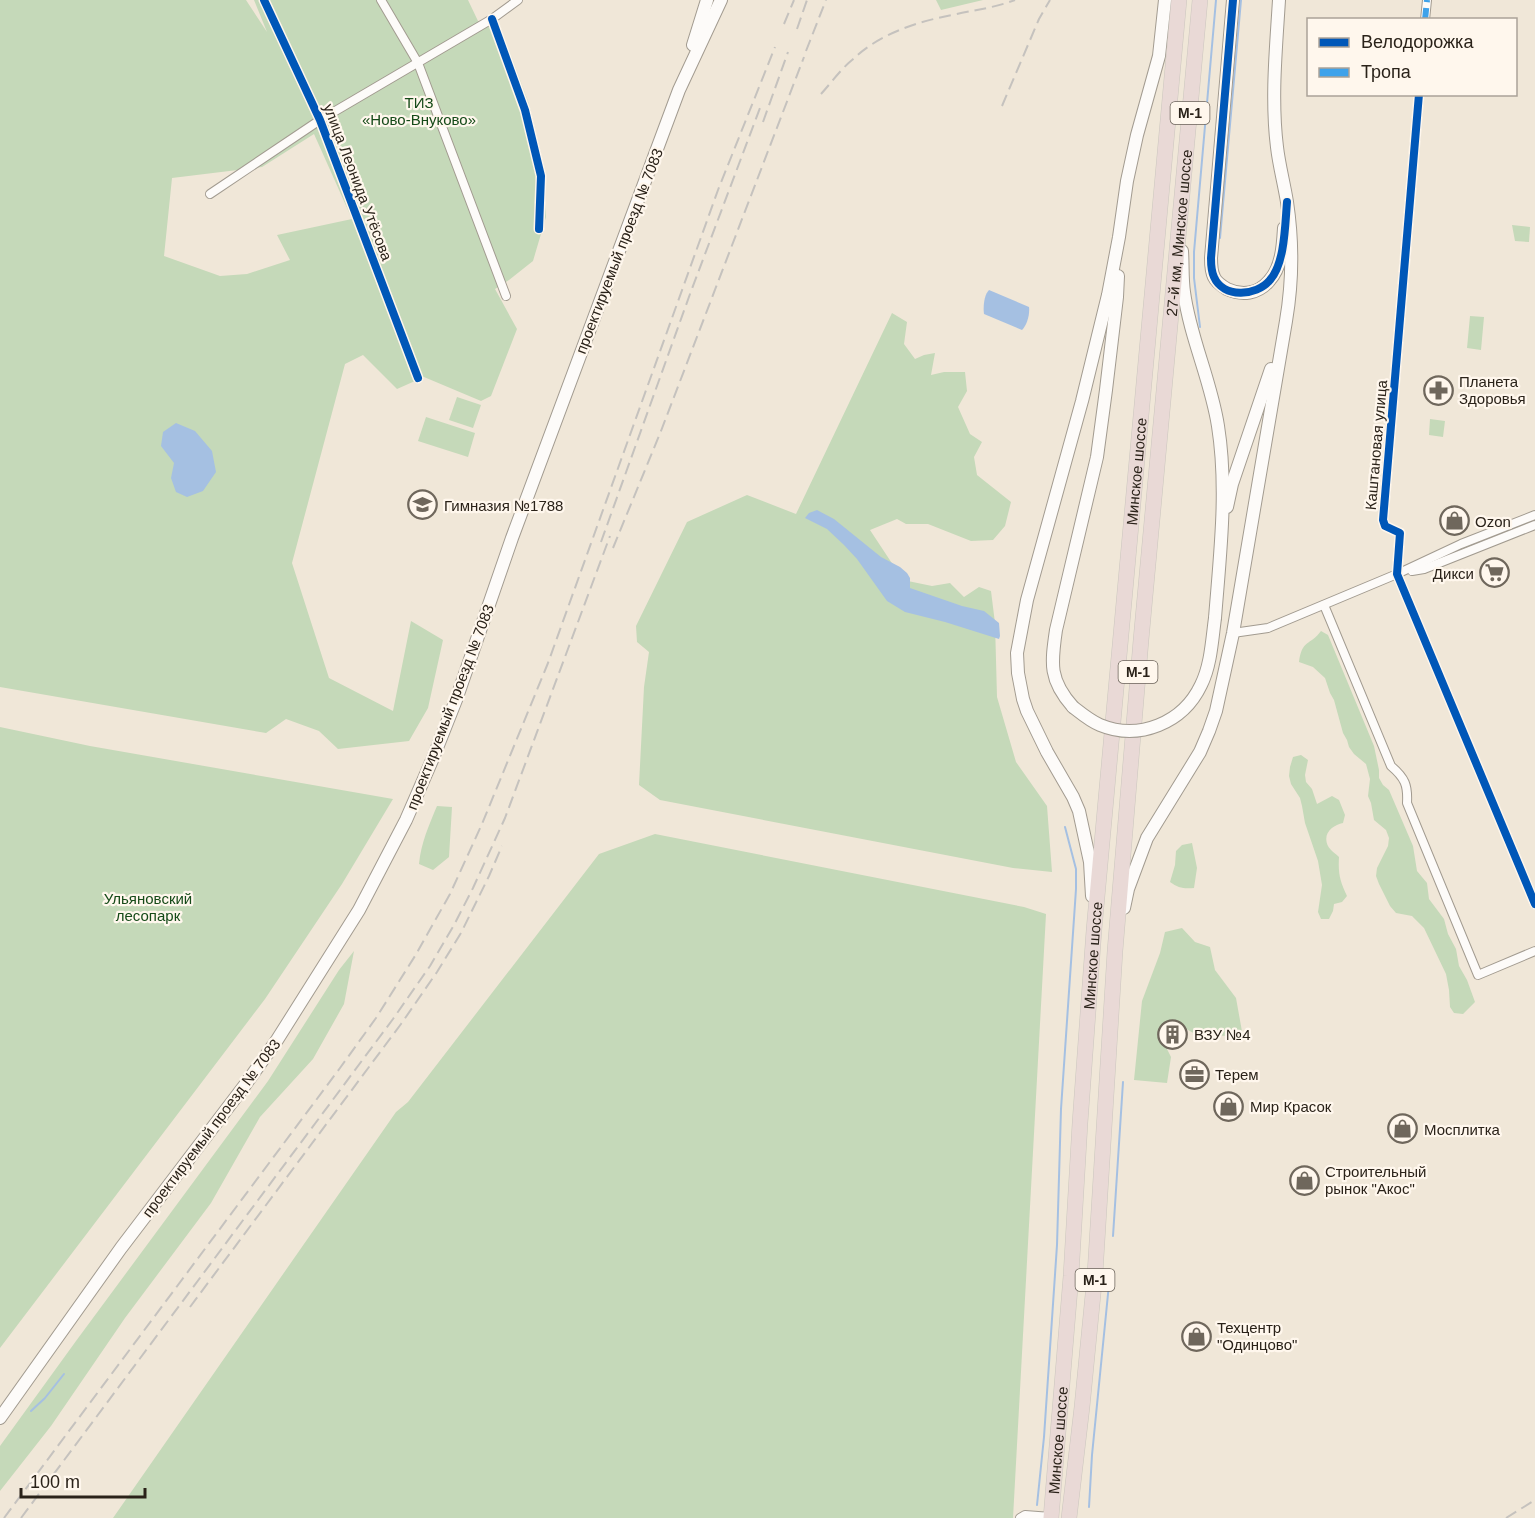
<svg xmlns="http://www.w3.org/2000/svg" width="1535" height="1518" font-family="Arial,sans-serif">
<rect width="100%" height="100%" fill="#f0e7d8"/>
<!-- green -->
<g fill="#c5d9b9" fill-rule="evenodd">
<path d="M0,0H246L267,32L254,0H468L478,21L499,23L529,104L542,163L546,217L533,261L509,280L495,289L517,329L491,396L481,401L424,377L397,389L363,355L345,364L292,563L329,678L393,711L411,621L443,640L428,708L409,741L338,749L319,731L286,719L266,733L0,687ZM314,134L352,219L277,235L290,260L247,274L220,276L164,256L172,178L262,167Z"/>
<path d="M936,0H983L941,10Z"/>
<path d="M1512,225L1530,227L1529,242L1515,241Z"/>
<path d="M892,313L907,322L904,344L915,359L924,355L935,353L931,375L944,372H965L967,391L958,407L970,434L982,442L974,457L977,475L1011,502L1005,526L993,540L971,541L928,524H906L897,519L870,530L903,580L932,586L950,583L964,597L979,587L991,591L995,623L997,697L1016,762L1047,806L1052,872L1013,868L660,800L639,785L644,687L649,652L637,642L636,626L687,522L747,495L796,514Z"/>
<path d="M1470,316L1484,317L1481,350L1467,348Z"/>
<path d="M457,397L481,405L473,428L449,420Z"/>
<path d="M426,417L475,433L468,457L418,441Z"/>
<path d="M1430,419L1445,421L1443,437L1429,435Z"/>
<path d="M1321,631L1328,635L1374,746L1379,770V778L1383,785L1389,790L1413,846L1417,871L1427,883L1429,899L1444,919L1448,934L1456,949L1459,966L1467,980L1475,1002L1463,1014L1454,1013L1450,1007L1449,990L1446,974L1424,928L1412,916L1396,913L1390,906L1379,884L1376,876L1377,868L1388,846L1389,838L1386,830L1374,820L1371,803L1368,796L1370,779L1366,764L1354,754L1349,747L1347,740L1343,733L1334,700L1330,693L1325,678L1313,667L1299,662C1302,639 1310,646 1321,631Z"/>
<path d="M0,727L90,746L393,799L342,884L265,999L0,1348Z"/>
<path d="M1301,755L1308,760L1305,775L1306,782L1312,789L1317,804L1332,796L1339,800L1345,815L1343,823C1333,825 1322,833 1328,846C1330,850 1336,854 1339,857C1338,874 1340,881 1347,896L1342,902L1334,904L1333,911L1329,919H1321L1318,912L1322,885L1318,861L1305,823L1302,806L1300,798L1291,784L1289,776L1290,767L1293,757Z"/>
<path d="M437,806L452,807L449,857L433,870L419,864C421,843 429,825 437,806Z"/>
<path d="M655,834L1024,907L1046,914L1013,1518H113L396,1112L408,1102L599,854Z"/>
<path d="M1192,843L1197,868L1194,888C1184,889 1178,888 1170,882L1175,865L1176,851L1182,845Z"/>
<path d="M1182,928L1195,942L1210,947L1215,970L1236,998L1243,1037L1195,1034L1178,1024L1159,1033L1171,1057L1167,1083L1134,1080L1142,1001L1160,953L1165,932Z"/>
<path d="M354,951L344,1004L313,1059L260,1117L211,1203L125,1318L51,1426L0,1491V1446L76,1341L268,1081L339,970Z"/>
</g>
<!-- water -->
<g fill="#a5c0e2">
<path d="M989,290L1029,307C1030,314 1027,325 1022,330L984,314C983,307 984,295 989,290Z"/>
<path d="M176,423L195,431L212,451L216,472L203,491L187,497L176,492L171,478L174,463L161,446L163,432Z"/>
<path d="M817,510L834,519L881,557L900,567L907,573L910,578V588L962,606L984,611L999,623L1000,636L999,639L945,622L905,612L887,601L857,559L844,545L827,529L805,518L809,513Z"/>
</g>
<g fill="none" stroke-linecap="round" stroke-linejoin="round">
<!-- stream -->
<g stroke="#a5c0e2" stroke-width="2">
<path d="M1220,238L1241,0"/>
<path d="M1200,327L1194,278V252L1216,0"/>
<path d="M1113,1236L1123,1082"/>
<path d="M31,1411L45,1398L64,1374"/>
<path d="M1037,1505L1044,1437L1057,1245L1061,1109L1076,889V869L1065,827"/>
<path d="M1089,1507L1092,1455L1109,1284"/>
</g>
<defs>
<g id="street">
<path d="M264,0L320,120L418,378"/>
<path d="M381,0L418,63L506,296"/>
<path d="M492,19L525,110L541,176L539,229"/>
<path d="M1425,20L1427,0"/>
<path d="M1419,94L1383,520L1385,526L1400,533L1397,574L1535,904"/>
<path d="M210,194L320,120L492,19L518,0"/>
<path d="M1412,571L1424,569L1535,525"/>
<path d="M1324,605L1391,766C1405,778 1408,785 1407,803L1478,975L1535,951"/>
<path d="M1233,633L1268,628L1397,574L1461,544L1535,515"/>
<path d="M1020,1518L1025,1515L1051,1517"/>
</g>
<g id="secondary">
<path d="M1233,0L1211,258C1211,264 1211,271 1214,277C1216,282 1222,286 1227,289C1242,296 1258,294 1269,281C1282,267 1283,245 1284,228"/>
<path d="M693,45L707,0"/>
<path d="M1182,251C1183,265 1182,279 1184,292C1190,338 1211,380 1218,426C1228,489 1220,554 1215,618"/>
<path d="M1227,507L1232,484L1271,369"/>
<path d="M1073,707C1049,680 1051,664 1056,630L1097,457L1106,390L1117,297L1118,276"/>
<path d="M1092,896L1090,862L1079,811L1073,797L1047,752L1027,711L1023,699L1018,673L1017,653L1027,600L1082,401L1108,295L1119,237L1127,181L1137,135L1159,56L1165,0"/>
<path d="M1124,908L1128,889L1147,838L1200,752L1209,731L1216,711L1233,633L1286,321C1293,280 1293,242 1287,202C1284,183 1279,165 1277,147C1271,99 1276,49 1279,0"/>
<path d="M0,1418L121,1248L245,1085L277,1040L359,910L406,820L433,758L456,700L512,538L679,90L721,0"/>
</g>
<g id="highway">
<path id="s1" d="M1051,1518L1071,1276L1080,1123L1094,930L1179,0"/>
<path id="s2" d="M1069,1518L1082,1407L1095,1274L1115,951L1141,640L1200,0"/>
</g>
</defs>
<!-- street casing -->
<use href="#street" stroke="#a29b90" stroke-width="10"/>
<!-- secondary casing -->
<use href="#secondary" stroke="#a29b90" stroke-width="14"/>
<!-- highway casing -->
<use href="#highway" stroke="#cbc6be" stroke-width="16"/>
<!-- street -->
<use href="#street" stroke="#fdfbf9" stroke-width="8"/>
<!-- secondary -->
<use href="#secondary" stroke="#fdfbf9" stroke-width="12"/>
<!-- highway -->
<use href="#highway" stroke="#e9d9d6" stroke-width="15"/>
<!-- rail -->
<g stroke="#c5c2be" stroke-width="2" stroke-dasharray="12 6" stroke-linecap="butt">
<path d="M784,24L794,0"/>
<path d="M797,29L807,0"/>
<path d="M806,51L826,0"/>
<path d="M821,94C831,83 840,70 852,60C879,34 916,22 952,15C974,10 994,8 1015,0"/>
<path d="M1002,106L1039,19L1050,0"/>
<path d="M763,122L788,52"/>
<path d="M601,542L690,294L760,108"/>
<path d="M613,548L661,431L804,57"/>
<path d="M190,1307L401,1024L437,972L461,933L489,876L502,846"/>
<path d="M4,1518L340,1068L376,1018L415,956L450,894L482,824L548,663L718,190L775,47"/>
<path d="M21,1518L393,1019L430,966L454,925L473,888L505,818L610,536"/>
<path d="M1506,1518L1535,1500"/>
</g>
<defs>
<path id="secondary-bridge" d="M1073,707C1082,714 1090,721 1100,725C1139,741 1183,723 1201,685C1211,665 1212,640 1215,618"/>
</defs>
<!-- secondary-bridge casing -->
<use href="#secondary-bridge" stroke="#a29b90" stroke-width="14" stroke-linecap="butt"/>
<!-- secondary-bridge -->
<use href="#secondary-bridge" stroke="#fdfbf9" stroke-width="12"/>
<!-- quiet -->
<path stroke="#3ea2ea" stroke-width="6" stroke-dasharray="12 6" stroke-linecap="butt" d="M1425,20L1427,0"/>
<defs>
<g id="cycleway">
<path d="M264,0L320,120L418,378"/>
<path d="M1233,0L1211,258C1211,264 1211,271 1214,277C1223,298 1256,297 1270,280C1285,263 1285,225 1287,202"/>
<path d="M492,19L525,110L541,176L539,229"/>
<path d="M1419,94L1383,520L1385,526L1400,533L1397,574L1535,904"/>
</g>
</defs>
<!-- cycleway casing -->
<use href="#cycleway" stroke="#fff7ed" stroke-width="11"/>
<!-- cycleway -->
<use href="#cycleway" stroke="#0057b8" stroke-width="8"/>
</g>
<!-- icons -->
<defs>
<symbol id="pharmacy-ring" viewBox="-11 -11 22 22"><circle r="9.5" fill="#fff7ed" stroke="#6f675c" stroke-width="1.5"/><path d="M-2-6h4v4h4v4h-4v4h-4v-4h-4v-4h4Z" fill="#6f675c"/></symbol>
<symbol id="school-ring" viewBox="-11 -11 22 22"><circle r="9.5" fill="#fff7ed" stroke="#6f675c" stroke-width="1.5"/><path d="M0-5L7-2L0 1L-7-2ZM-4 1L0 2.5L4 1V4Q0 6-4 4Z" fill="#6f675c"/></symbol>
<symbol id="shop-ring" viewBox="-11 -11 22 22"><circle r="9.5" fill="#fff7ed" stroke="#6f675c" stroke-width="1.5"/><path d="M-5-2.5h2.3a2.7 3.5 0 0 1 5.4 0H5L5.5 6h-11ZM-1.5-2.5h3a1.5 2.3 0 0 0-3 0Z" fill="#6f675c"/></symbol>
<symbol id="supermarket-ring" viewBox="-11 -11 22 22"><circle r="9.5" fill="#fff7ed" stroke="#6f675c" stroke-width="1.5"/><path d="M-6-5.5h2.5l.6 2H6L4.5 2H-2.5L-4.4-4H-6ZM-1.5 3.2a1.3 1.3 0 1 0 .1 0ZM3 3.2a1.3 1.3 0 1 0 .1 0Z" fill="#6f675c"/></symbol>
<symbol id="building-ring" viewBox="-11 -11 22 22"><circle r="9.5" fill="#fff7ed" stroke="#6f675c" stroke-width="1.5"/><path d="M-4-6H4V6H1V3H-1V6H-4ZM-2.5-4.3h1.7v1.8h-1.7ZM.8-4.3h1.7v1.8H.8ZM-2.5-1h1.7V.8h-1.7ZM.8-1h1.7V.8H.8Z" fill="#6f675c"/></symbol>
<symbol id="office-ring" viewBox="-11 -11 22 22"><circle r="9.5" fill="#fff7ed" stroke="#6f675c" stroke-width="1.5"/><path d="M-6-3h4V-5.5h4V-3h4V5H-6ZM-1-4.5V-3h2v-1.5ZM-6 0V1H6V0Z" fill="#6f675c"/></symbol>
</defs>
<g fill-rule="evenodd">
<use href="#pharmacy-ring" x="1422" y="374" width="33" height="33"/>
<use href="#school-ring" x="406" y="488" width="33" height="33"/>
<use href="#shop-ring" x="1438" y="504" width="33" height="33"/>
<use href="#supermarket-ring" x="1478" y="556" width="33" height="33"/>
<use href="#building-ring" x="1156" y="1018" width="33" height="33"/>
<use href="#office-ring" x="1178" y="1058" width="33" height="33"/>
<use href="#shop-ring" x="1212" y="1090" width="33" height="33"/>
<use href="#shop-ring" x="1386" y="1112" width="33" height="33"/>
<use href="#shop-ring" x="1288" y="1164" width="33" height="33"/>
<use href="#shop-ring" x="1180" y="1320" width="33" height="33"/>
</g>
<g text-anchor="middle" dominant-baseline="central" stroke-width="4.5" stroke-linejoin="round" paint-order="stroke">
<!-- shield labels -->
<g fill="#fff7ed" stroke="#6a6259" stroke-width="1.5">
<rect x="1170.5" y="102" width="39" height="22" rx="4.5"/>
<rect x="1118.5" y="661" width="39" height="22" rx="4.5"/>
<rect x="1075.5" y="1269" width="39" height="22" rx="4.5"/>
</g>
<g font-size="14" font-weight="bold" fill="#2a2219">
<text x="1190" y="113">М-1</text>
<text x="1138" y="672">М-1</text>
<text x="1095" y="1280">М-1</text>
</g>
<!-- park labels -->
<g font-size="15" fill="#154a18" stroke="#fff7ed">
<text x="419" y="102">ТИЗ<tspan x="419" dy="17">«Ново-Внуково»</tspan></text>
<text x="148" y="898">Ульяновский<tspan x="148" dy="17">лесопарк</tspan></text>
</g>
<!-- street labels -->
<g font-size="15" fill="#2a2219" stroke="#fff7ed">
<text transform="translate(358 182) rotate(69)">улица Леонида Утёсова</text>
<text stroke="none"><textPath href="#s2" startOffset="1290">27-й км, Минское шоссе</textPath></text>
<text transform="translate(619 251) rotate(-69)">проектируемый проезд № 7083</text>
<text transform="translate(1376 445) rotate(-85)">Каштановая улица</text>
<text stroke="none"><textPath href="#s1" startOffset="1050">Минское шоссе</textPath></text>
<text transform="translate(450 707) rotate(-69)">проектируемый проезд № 7083</text>
<text stroke="none"><textPath href="#s1" startOffset="564">Минское шоссе</textPath></text>
<text transform="translate(211 1128) rotate(-53)">проектируемый проезд № 7083</text>
<text stroke="none"><textPath href="#s1" startOffset="78">Минское шоссе</textPath></text>
</g>
<!-- poi labels -->
<g font-size="15" fill="#2a2219" stroke="#fff7ed" text-anchor="start">
<text x="1459" y="381">Планета<tspan x="1459" dy="17">Здоровья</tspan></text>
<text x="444" y="505">Гимназия №1788</text>
<text x="1475" y="521">Ozon</text>
<text x="1474" y="573" text-anchor="end">Дикси</text>
<text x="1194" y="1034">ВЗУ №4</text>
<text x="1215" y="1074">Терем</text>
<text x="1250" y="1106">Мир Красок</text>
<text x="1424" y="1129">Мосплитка</text>
<text x="1325" y="1171">Строительный<tspan x="1325" dy="17">рынок "Акос"</tspan></text>
<text x="1217" y="1327">Техцентр<tspan x="1217" dy="17">"Одинцово"</tspan></text>
</g>
</g>
<!-- legend -->
<rect x="1307" y="18" width="210" height="78" fill="#fff7ed" stroke="#aaa298" stroke-width="1.5"/>
<rect x="1319" y="38" width="30" height="9" fill="#0057b8" stroke="#aaa298" stroke-width="1.5"/>
<text x="1361" y="48" font-size="18" fill="#2a2219">Велодорожка</text>
<rect x="1319" y="68" width="30" height="9" fill="#3ea2ea" stroke="#aaa298" stroke-width="1.5"/>
<text x="1361" y="78" font-size="18" fill="#2a2219">Тропа</text>
<!-- scale -->
<path d="M21 1488v9h124v-9" fill="none" stroke="#2a2219" stroke-width="3"/>
<text x="30" y="1488" font-size="18" fill="#2a2219" stroke="#fff7ed" stroke-width="4.5" paint-order="stroke">100 m</text>
</svg>
